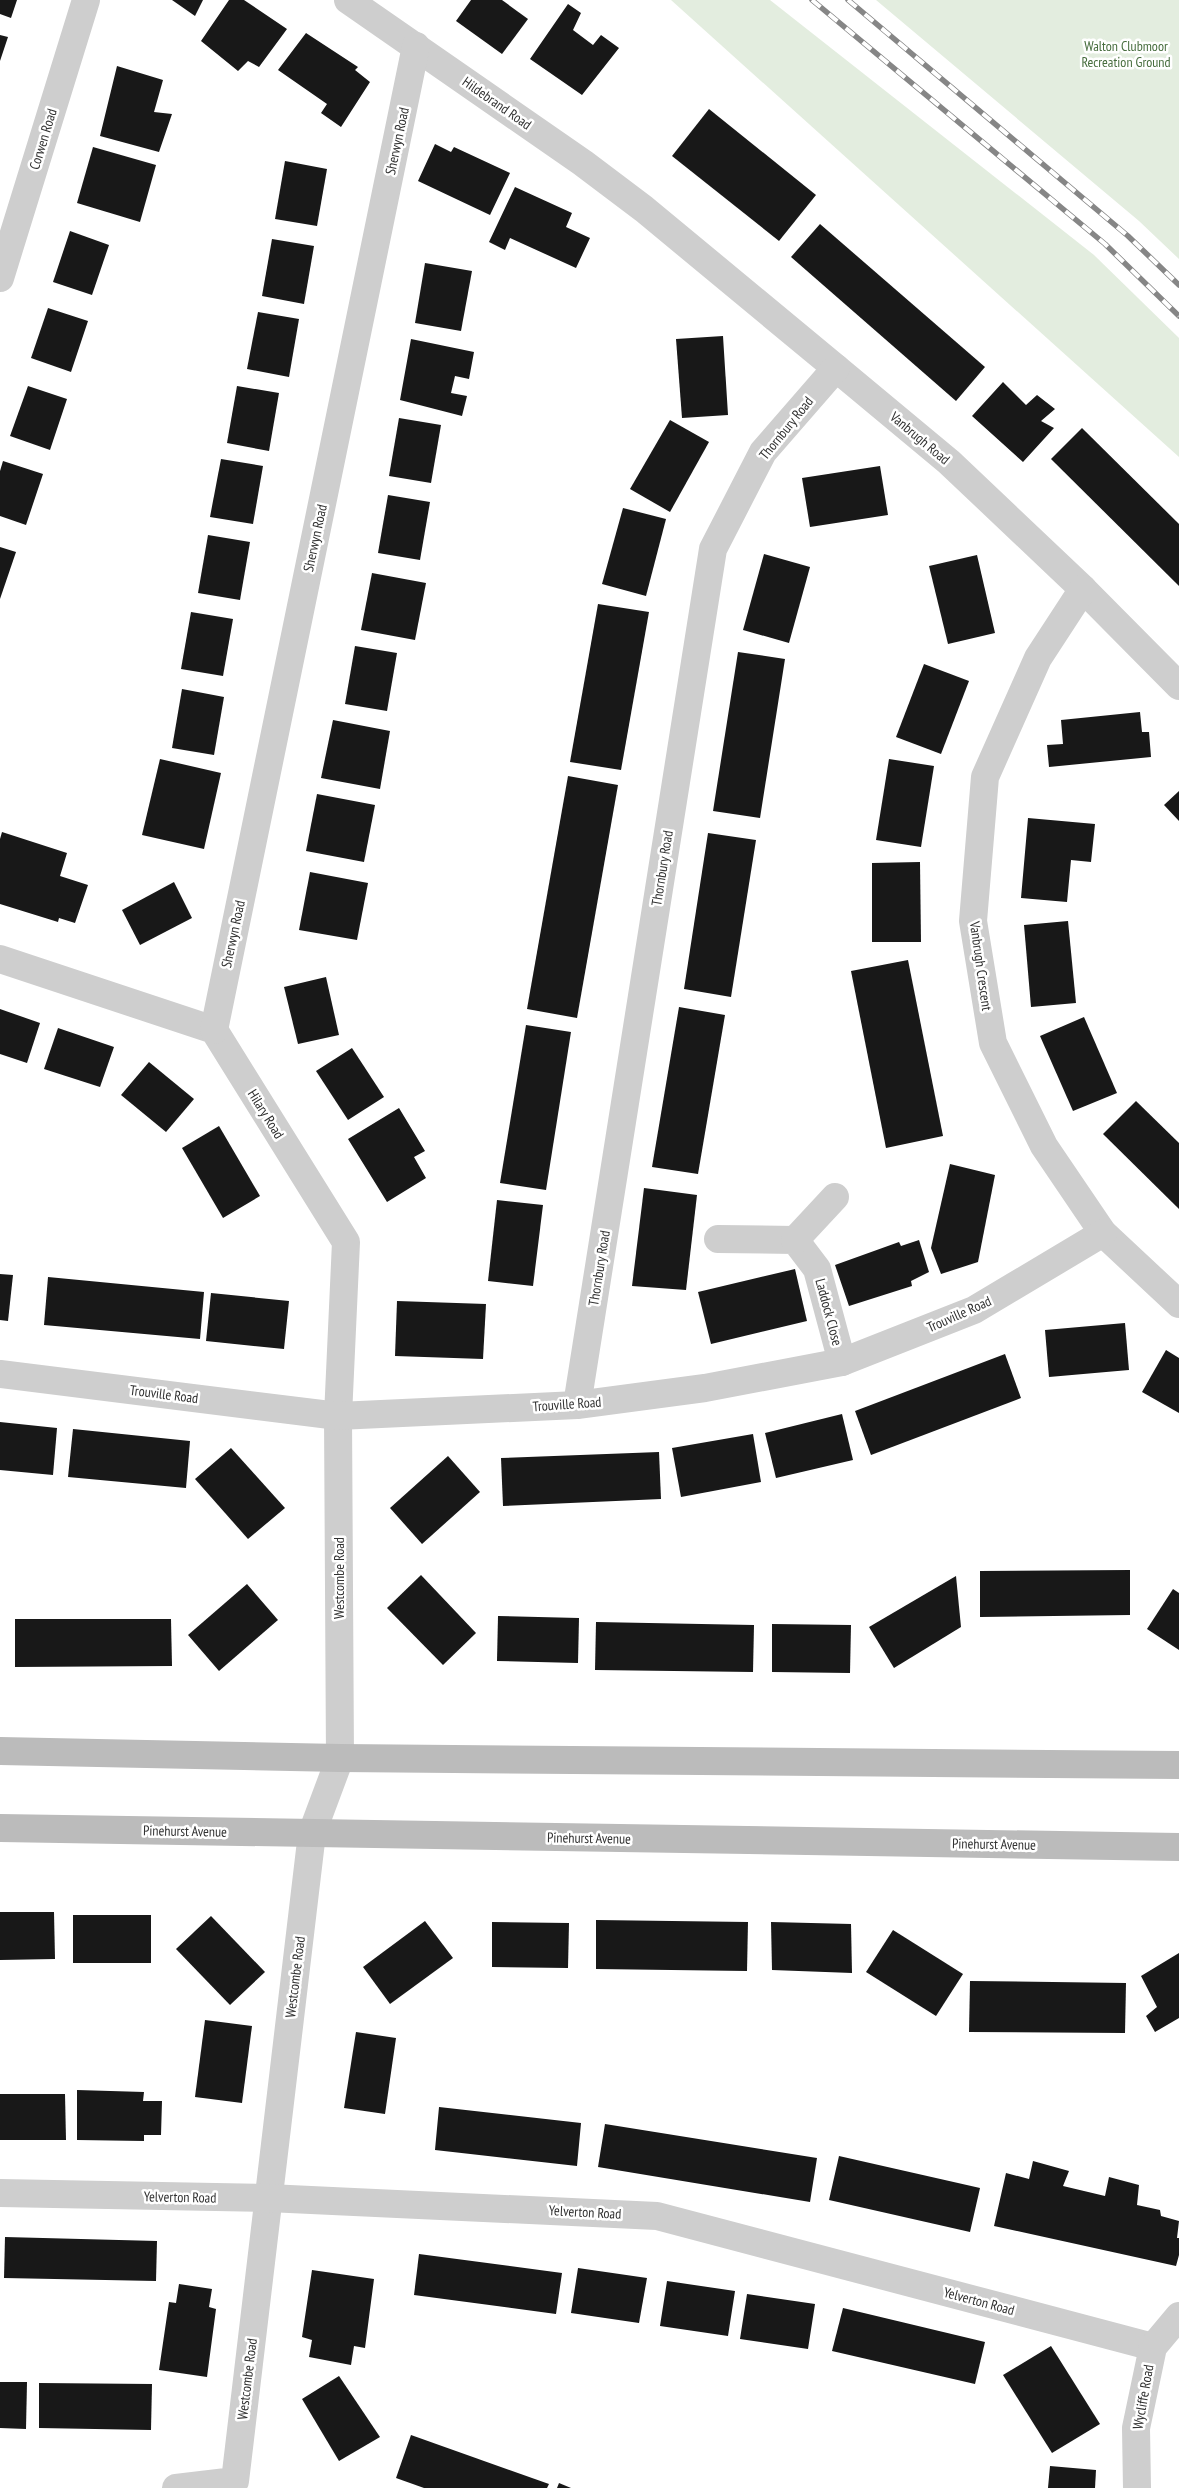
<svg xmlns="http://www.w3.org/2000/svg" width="1179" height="2488" font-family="'PT Sans Narrow',sans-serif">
<rect width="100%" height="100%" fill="#fff"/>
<!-- green -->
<g fill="#e3eddf">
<path d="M671,0H770L1094,255L1179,338V457Z"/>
<path d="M876,0H1179V259L1139,221Z"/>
</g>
<!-- building -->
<g fill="#181818">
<path d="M0,0H17L11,18L0,14Z"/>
<path d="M172,0H203L195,16Z"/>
<path d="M229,0H244L287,29L259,67L248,61L238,71L201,41Z"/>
<path d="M471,0H502L528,19L502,54L456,21Z"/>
<path d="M568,4L581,13L573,30L593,45L601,35L619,48L582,95L530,59Z"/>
<path d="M306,33L358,67L355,70L370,82L341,127L321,113L327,104L278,70Z"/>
<path d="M0,35L8,37L0,61Z"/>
<path d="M117,66L163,80L154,112L172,114L159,152L100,136Z"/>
<path d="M709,109L816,195L779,241L672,156Z"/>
<path d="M435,144L451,152L454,147L510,173L490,215L418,181Z"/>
<path d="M93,147L156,165L140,222L77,203Z"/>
<path d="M285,161L327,169L317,226L275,219Z"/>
<path d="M515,187L572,213L566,227L590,238L576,268L510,238L505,250L489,242Z"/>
<path d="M820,224L985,367L956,401L791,257Z"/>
<path d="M70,231L109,245L92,295L53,282Z"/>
<path d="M272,239L314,246L304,304L262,296Z"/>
<path d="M425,263L472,271L461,331L415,323Z"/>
<path d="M48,308L88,321L71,372L31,358Z"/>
<path d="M258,312L299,319L289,377L247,369Z"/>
<path d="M723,336L728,415L682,418L676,339Z"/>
<path d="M411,339L474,352L469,379L455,376L451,393L467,396L462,416L400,400Z"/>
<path d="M1003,382L1026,405L1037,395L1055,409L1041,421L1054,428L1023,462L972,416Z"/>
<path d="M28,386L67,399L50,450L10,436Z"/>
<path d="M237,386L279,393L269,451L227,443Z"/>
<path d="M399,418L441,425L431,483L389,476Z"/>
<path d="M670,420L709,442L670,512L630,489Z"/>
<path d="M1082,428L1179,524V586L1051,459Z"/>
<path d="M221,459L263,466L253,524L210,517Z"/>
<path d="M3,461L43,474L26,525L0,516V471Z"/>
<path d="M880,466L888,515L810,527L802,478Z"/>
<path d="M388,495L430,502L420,560L378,553Z"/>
<path d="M623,508L666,519L646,596L602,584Z"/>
<path d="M208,535L250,542L240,600L198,593Z"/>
<path d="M0,547L16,552L0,599Z"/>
<path d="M764,554L810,567L789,643L743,630Z"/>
<path d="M977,555L995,633L948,644L929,566Z"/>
<path d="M372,573L426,583L415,640L361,630Z"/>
<path d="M598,604L649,612L621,770L570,762Z"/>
<path d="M191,612L233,619L223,676L181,669Z"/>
<path d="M355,646L397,653L387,711L345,704Z"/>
<path d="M738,652L785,659L760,818L713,811Z"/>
<path d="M924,664L969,681L941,754L896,737Z"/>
<path d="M182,689L224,697L214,755L172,748Z"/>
<path d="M1140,712L1142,732H1149L1151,757L1049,767L1047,745L1063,744L1061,720Z"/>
<path d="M333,720L390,731L380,789L321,778Z"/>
<path d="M160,759L221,773L204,849L142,835Z"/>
<path d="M889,759L934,766L921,847L876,840Z"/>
<path d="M568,776L618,785L577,1018L527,1009Z"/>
<path d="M1179,791V821L1164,805Z"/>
<path d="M317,794L375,805L364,862L306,851Z"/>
<path d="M1028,818L1095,824L1091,862L1071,860L1067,902L1021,898Z"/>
<path d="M2,832L67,853L60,876L88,885L75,923L59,918L58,922L0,904V839Z"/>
<path d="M708,833L756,840L731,997L684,989Z"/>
<path d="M920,862L921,942H872V863Z"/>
<path d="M310,872L368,883L357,940L299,930Z"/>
<path d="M174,882L192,918L140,945L122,910Z"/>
<path d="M1068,921L1076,1003L1031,1007L1024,925Z"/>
<path d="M908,960L943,1136L886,1148L851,971Z"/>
<path d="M326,977L339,1035L298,1044L284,987Z"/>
<path d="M679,1007L725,1015L698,1174L652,1167Z"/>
<path d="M0,1009L40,1023L27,1063L0,1054Z"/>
<path d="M1084,1017L1117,1093L1073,1111L1040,1036Z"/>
<path d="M526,1025L571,1032L546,1190L500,1183Z"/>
<path d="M58,1028L114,1047L100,1087L44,1069Z"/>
<path d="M352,1048L384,1097L348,1120L316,1071Z"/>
<path d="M149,1062L194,1099L166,1132L121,1095Z"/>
<path d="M1136,1101L1179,1143V1209L1103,1134Z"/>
<path d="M399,1108L425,1151L414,1157L426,1178L387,1202L348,1139Z"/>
<path d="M219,1126L260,1196L223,1218L182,1148Z"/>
<path d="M950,1164L995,1175L978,1262L941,1274L931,1248Z"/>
<path d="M644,1188L697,1195L686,1290L632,1286Z"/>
<path d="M497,1200L543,1205L533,1286L488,1281Z"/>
<path d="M919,1240L929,1272L911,1281L912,1286L849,1306L835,1265L899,1242L901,1246Z"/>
<path d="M795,1269L807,1321L711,1344L698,1292Z"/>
<path d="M0,1274L13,1275L8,1321L0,1320Z"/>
<path d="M48,1277L204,1292L200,1339L44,1325Z"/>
<path d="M211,1293L289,1301L284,1349L206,1341Z"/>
<path d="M397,1301L486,1304L483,1359L395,1356Z"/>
<path d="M1125,1323L1129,1370L1049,1377L1045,1330Z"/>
<path d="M1166,1350L1179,1358V1413L1142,1392Z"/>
<path d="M1005,1354L1021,1398L871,1455L855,1411Z"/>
<path d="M842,1414L853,1460L776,1478L765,1433Z"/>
<path d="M0,1422L57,1428L53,1475L0,1470Z"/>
<path d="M73,1429L190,1441L186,1488L68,1477Z"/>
<path d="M753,1434L761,1482L681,1497L672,1448Z"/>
<path d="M231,1448L285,1508L248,1539L195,1479Z"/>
<path d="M659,1452L661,1499L503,1506L501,1458Z"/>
<path d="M448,1456L480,1492L422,1544L390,1508Z"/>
<path d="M1130,1570V1615L980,1617V1571Z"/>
<path d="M421,1575L476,1633L443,1665L387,1608Z"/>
<path d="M956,1576L961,1627L894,1668L869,1627Z"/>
<path d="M247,1584L278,1620L219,1671L188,1635Z"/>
<path d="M1173,1589L1179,1593V1650L1147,1629Z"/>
<path d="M498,1616L579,1618L578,1663L497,1661Z"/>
<path d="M15,1619H171L172,1666L15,1667Z"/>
<path d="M596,1622L754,1625L753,1672L595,1670Z"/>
<path d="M772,1624L851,1625L850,1673L772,1672Z"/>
<path d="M0,1912H54L55,1959L0,1960Z"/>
<rect x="73" y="1915" width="78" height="48"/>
<path d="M211,1916L265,1972L230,2005L176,1949Z"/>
<path d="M596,1920L748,1922L747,1971L596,1969Z"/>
<path d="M425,1921L453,1958L390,2004L363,1967Z"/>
<path d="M492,1922L569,1923L568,1968L492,1967Z"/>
<path d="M771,1922L851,1924L852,1973L772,1970Z"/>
<path d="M893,1930L963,1974L936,2016L866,1972Z"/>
<path d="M1179,1953V2018L1155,2032L1146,2016L1157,2007L1141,1976Z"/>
<path d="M970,1981L1126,1983L1125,2033L969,2032Z"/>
<path d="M205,2020L252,2026L242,2103L195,2097Z"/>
<path d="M356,2032L396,2038L385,2114L344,2108Z"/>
<path d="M77,2090L144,2092L143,2101H162L161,2135H144V2141L77,2140Z"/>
<path d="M0,2094H65L66,2140H0Z"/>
<path d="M439,2107L581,2123L577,2166L435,2150Z"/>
<path d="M605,2124L817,2158L810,2202L598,2167Z"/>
<path d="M839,2156L980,2188L970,2232L829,2200Z"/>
<path d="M1033,2161L1069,2171L1063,2186L1105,2196L1109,2177L1139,2185L1137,2205L1160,2210L1161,2216L1179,2221L1177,2238H1179V2255L1176,2266L994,2226L1006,2173L1029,2179Z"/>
<path d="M5,2237L157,2241L156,2281L4,2278Z"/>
<path d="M419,2254L562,2273L556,2314L414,2295Z"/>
<path d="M578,2268L647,2278L639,2323L571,2313Z"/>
<path d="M312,2270L374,2279L365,2348L354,2346L351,2365L309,2357L312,2340L302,2337Z"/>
<path d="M667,2281L735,2291L728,2336L660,2326Z"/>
<path d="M179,2284L212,2289L209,2307L216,2309L207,2377L159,2370L169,2302L176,2303Z"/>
<path d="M747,2294L815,2304L808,2349L740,2339Z"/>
<path d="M843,2308L985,2342L975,2384L832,2351Z"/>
<path d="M1051,2346L1100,2424L1052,2453L1003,2375Z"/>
<path d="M339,2376L380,2437L339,2461L302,2399Z"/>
<path d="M0,2382H27L26,2429L0,2428Z"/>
<path d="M39,2383L152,2384L151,2430L39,2428Z"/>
<path d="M411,2435L549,2484L547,2488H424L396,2478Z"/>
<path d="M1050,2466L1096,2470L1095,2488H1048Z"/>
<path d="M559,2483L571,2488H557Z"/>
</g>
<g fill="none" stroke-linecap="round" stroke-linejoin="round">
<!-- street -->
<g stroke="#cecece" stroke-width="28">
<path d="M348,0L583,163L644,209L836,368L949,462L1083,589L1179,686"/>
<path d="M0,278L86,0"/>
<path d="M1083,589L1038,658L985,777L973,921L993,1043L1044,1146L1103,1233L1179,1304"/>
<path d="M0,959L214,1030L346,1242L338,1416L340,1758L312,1833L235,2481L176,2488"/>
<path d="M214,1030L416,46"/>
<path d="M718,1239L795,1240L817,1269L842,1362"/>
<path d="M795,1240L835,1197"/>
<path d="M0,1374L338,1416L577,1405L705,1388L842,1362L974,1310L1103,1233"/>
<path d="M577,1405L713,549L763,452L836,368"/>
<path d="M0,2193L268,2198L657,2216L1153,2347"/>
<path d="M1137,2488L1136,2428L1153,2347L1179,2316"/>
</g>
<!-- secondary -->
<g stroke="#bbb" stroke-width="28">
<path d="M0,1751L340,1758L1179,1765"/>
<path d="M0,1828L1179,1847"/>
</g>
<defs>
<g id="rail">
<path d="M812,0L1105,244L1179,316"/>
<path d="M848,0L1128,236L1179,285"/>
</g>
</defs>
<!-- rail casing -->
<use href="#rail" stroke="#868686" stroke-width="5.5"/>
<!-- rail -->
<use href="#rail" stroke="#fff" stroke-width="4" stroke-dasharray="11" stroke-linecap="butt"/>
</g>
<g text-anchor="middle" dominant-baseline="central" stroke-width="5" stroke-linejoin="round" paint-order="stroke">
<!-- park labels -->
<g font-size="14" fill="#476d3e" stroke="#fff">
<text x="1126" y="46">Walton Clubmoor<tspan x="1126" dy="16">Recreation Ground</tspan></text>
</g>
<!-- street labels -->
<g font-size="14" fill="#313131" stroke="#fff">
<text transform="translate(497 103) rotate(35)">Hildebrand Road</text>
<text transform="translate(43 139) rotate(-73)">Corwen Road</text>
<text transform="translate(397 141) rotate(-78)">Sherwyn Road</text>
<text transform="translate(786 428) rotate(-51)">Thornbury Road</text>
<text transform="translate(920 438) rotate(40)">Vanbrugh Road</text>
<text transform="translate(315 538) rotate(-78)">Sherwyn Road</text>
<text transform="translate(662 868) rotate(-81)">Thornbury Road</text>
<text transform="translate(233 934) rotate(-78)">Sherwyn Road</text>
<text transform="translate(981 966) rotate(82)">Vanbrugh Crescent</text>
<text transform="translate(266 1114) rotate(58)">Hilary Road</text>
<text transform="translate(599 1268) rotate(-81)">Thornbury Road</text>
<text transform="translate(829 1312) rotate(75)">Laddock Close</text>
<text transform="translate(959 1314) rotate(-24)">Trouville Road</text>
<text transform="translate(164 1394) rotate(7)">Trouville Road</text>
<text transform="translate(567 1404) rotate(-4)">Trouville Road</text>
<text transform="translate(339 1578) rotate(-90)">Westcombe Road</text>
<text transform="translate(185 1831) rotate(1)">Pinehurst Avenue</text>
<text transform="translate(589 1838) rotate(1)">Pinehurst Avenue</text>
<text transform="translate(994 1844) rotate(1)">Pinehurst Avenue</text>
<text transform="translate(295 1977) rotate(-83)">Westcombe Road</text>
<text transform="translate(180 2197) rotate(1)">Yelverton Road</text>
<text transform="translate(585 2212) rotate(3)">Yelverton Road</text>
<text transform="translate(979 2301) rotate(15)">Yelverton Road</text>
<text transform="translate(247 2379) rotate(-83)">Westcombe Road</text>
<text transform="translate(1143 2397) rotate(-80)">Wycliffe Road</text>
</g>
</g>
</svg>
